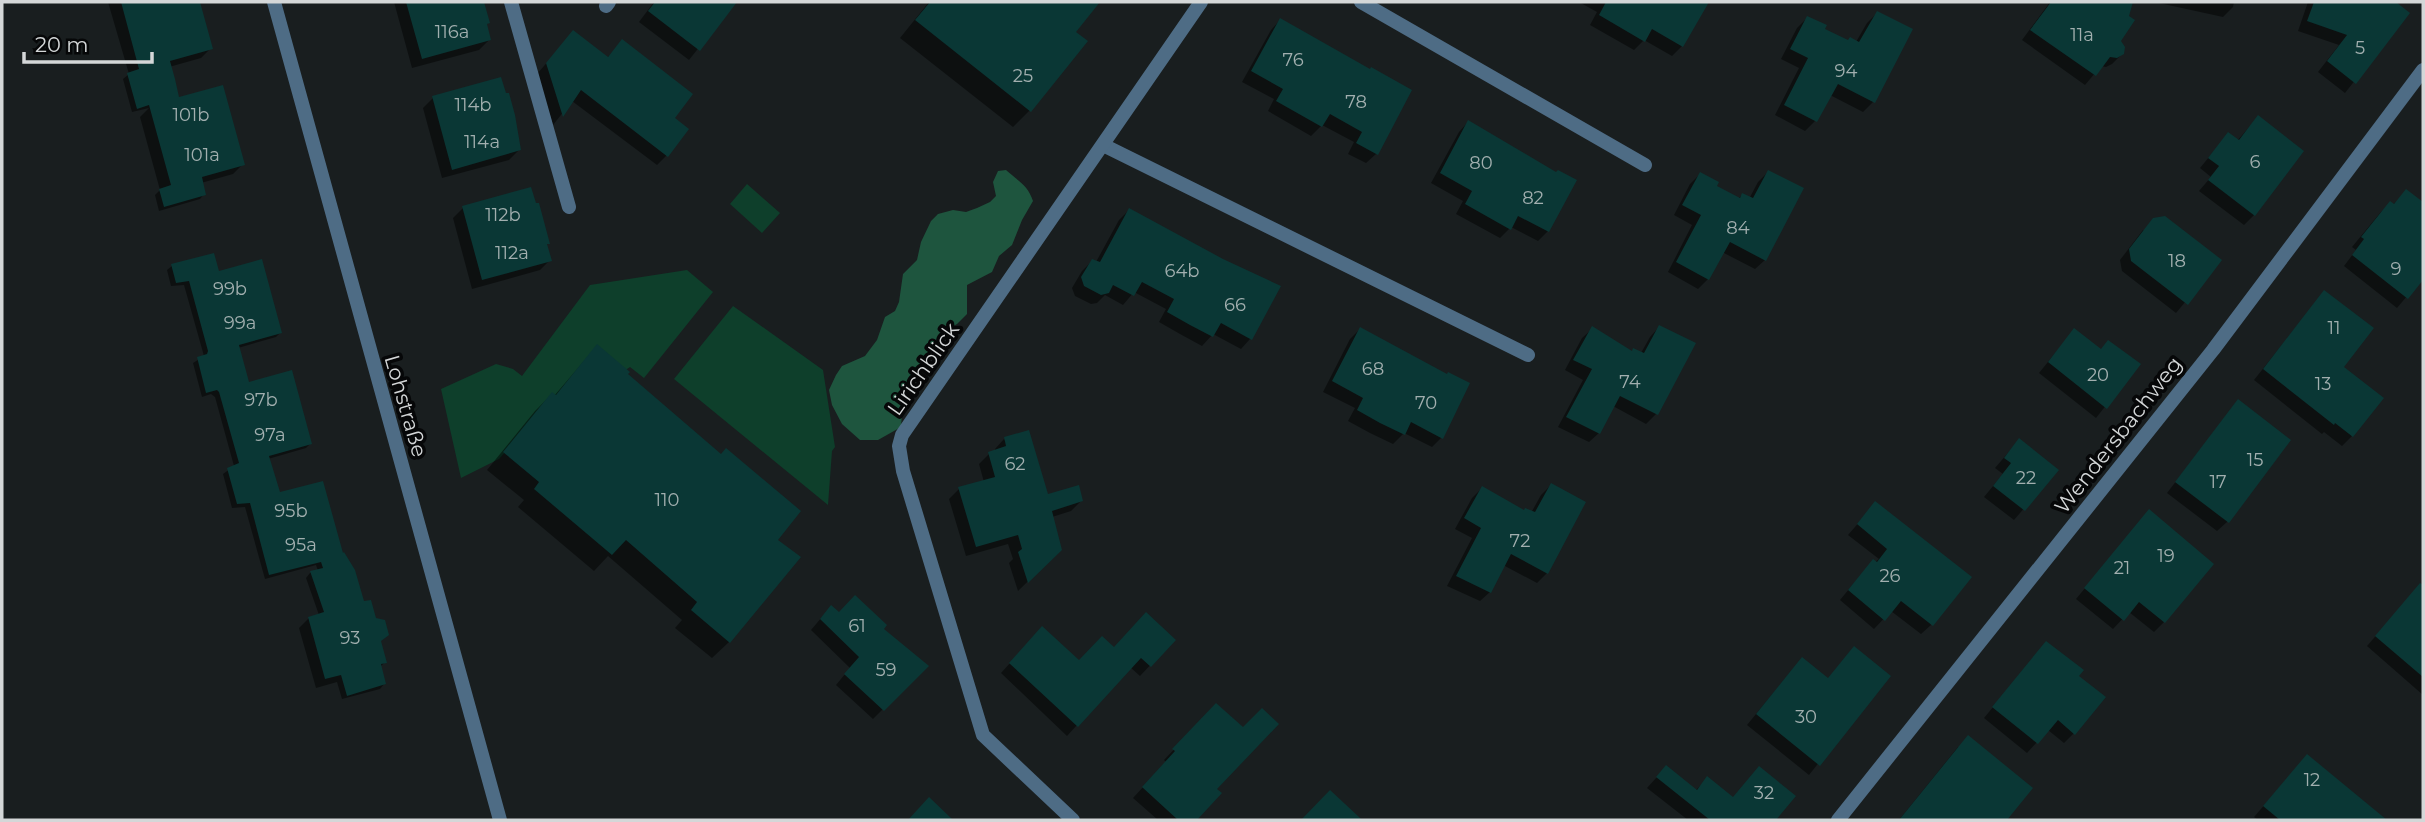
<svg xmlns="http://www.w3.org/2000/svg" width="2425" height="822" font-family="Montserrat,sans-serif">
<rect width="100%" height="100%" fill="#191e1f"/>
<!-- green -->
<g fill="#0e3f2b">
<path d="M747,184L780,213L762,233L730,204Z"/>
<path d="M687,270L713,292L644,378L630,367L624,371L597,350L499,459L461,478L441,389L496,364L513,369L522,376L590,285Z"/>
<path d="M733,306L823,370L835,447L832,451L828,505L674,379Z"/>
</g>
<!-- forest -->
<path fill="#1e553e" d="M1006,170C1018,181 1028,185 1033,201L1022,220L1012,245L999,256L992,272L967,285V314L957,324L946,330L935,353L924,360L918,368L915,383L903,400L901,427L878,440H860L842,424L832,405L829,390L836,375L842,366L865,356L877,340L885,317L895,311L899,302L903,274L917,260L921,242L931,221L938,214L953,210L966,212L977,208L990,202L996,196L993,182L998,171Z"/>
<!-- shadow -->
<g fill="#0007">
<path d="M108,2H198L211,48L201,58L169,67L177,96L243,164L233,174L201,183L204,194L200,199L159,211L155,195L160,190L140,117L149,108L132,112L123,79L129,74Z"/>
<path d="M394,2H481L488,23L485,25L489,40L479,50L412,68Z"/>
<path d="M654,2H735L689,60L639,22Z"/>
<path d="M929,2H1098L1074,32L1030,110L1013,127L900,38Z"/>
<path d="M1579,2H1707L1682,46L1672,56L1644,40L1634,50L1590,25L1597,12Z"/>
<path d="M2050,2H2131L2119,41L2122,54L2112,64L2106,67L2101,66L2085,85L2022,40Z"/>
<path d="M2234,2L2233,7L2223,17L2159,3Z"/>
<path d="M2308,2H2393L2408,13L2345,93L2318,72L2339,45L2298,31Z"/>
<path d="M1877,13L1873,102L1863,112L1830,95L1815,121L1805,131L1775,115L1799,68L1781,59L1797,28L1807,18L1823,30L1847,42H1856L1867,23Z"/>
<path d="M1280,20L1370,71L1376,154L1366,163L1348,154L1354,142L1322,125L1311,136L1268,111L1274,99L1242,82L1271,30Z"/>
<path d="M622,41L673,118L666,156L657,165L572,101L553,125L537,74L564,43L607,58Z"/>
<path d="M433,98L519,150L509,160L442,178L423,108Z"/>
<path d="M2258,117L2254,215L2244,225L2199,191L2211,177L2200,168L2228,134L2237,141Z"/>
<path d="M1468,122L1548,231L1538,241L1511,227L1500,238L1456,214L1463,201L1431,183L1459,132Z"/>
<path d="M1768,172L1765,260L1755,269L1722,252L1708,279L1698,289L1668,272L1692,225L1674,215L1690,184L1700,174L1715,187L1738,199L1742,195L1749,199L1758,182Z"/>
<path d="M2406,191L2423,205V277L2397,308L2344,266L2356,250L2352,247L2380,213L2390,203L2392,206Z"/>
<path d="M463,208L548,243L546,246L550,260L540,270L472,289L453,218Z"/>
<path d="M1129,210L1223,261L1278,287L1250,339L1241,349L1213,334L1202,346L1180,334L1159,322L1166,309L1134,292L1123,305L1105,295L1097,303L1091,304L1075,296L1072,288L1082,271L1092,261L1096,262L1119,220Z"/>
<path d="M2143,230L2220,260L2176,313L2122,271L2120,260Z"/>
<path d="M172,266L217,273L280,333L276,337L238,348L248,384L310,444L306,448L268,459L278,494L342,555L380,642L385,662L380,667L384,684L380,689L342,699L337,682L316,688L299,628L309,618L319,615L306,578L310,573L318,571L316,565L265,579L245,507L232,508L223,474L234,466L215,397L211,394L202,397L193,363L204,356L184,285L171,286L167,270Z"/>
<path d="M2324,292L2352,436L2342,446L2324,432L2322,434L2254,380Z"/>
<path d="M1659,327L1693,343L1656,414L1646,424L1613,406L1599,433L1589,442L1558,427L1583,380L1565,370L1582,338L1592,329L1631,352L1641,353L1650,337Z"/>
<path d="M1360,329L1447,376L1441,438L1432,447L1404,433L1393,444L1370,433L1348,421L1355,408L1323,392L1350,339Z"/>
<path d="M2065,341L2138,365L2096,418L2039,373Z"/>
<path d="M597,346L776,540L729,642L712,658L675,628L682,620L608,556L594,571L518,507L524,500L487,470L535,411L552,394L554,396Z"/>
<path d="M2238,401L2227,522L2217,531L2167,493Z"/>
<path d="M1004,439L1046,497L1081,501L1071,511L1052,517L1060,550L1018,591L1009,563L1013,559L1008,544L966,556L949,499L959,489L984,482L979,464L989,454L995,452V449Z"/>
<path d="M2019,440L2057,470L2014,520L1984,497L2003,474L1995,468Z"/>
<path d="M1551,485L1547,573L1537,583L1503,565L1490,592L1480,601L1447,586L1472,538L1455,529L1472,498L1482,488L1523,512L1531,513L1541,495Z"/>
<path d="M1875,504L1931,625L1921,634L1891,611L1874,629L1840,600L1864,571L1879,559L1848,535Z"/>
<path d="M2149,511L2164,622L2154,632L2129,612L2113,629L2076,599Z"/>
<path d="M2420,585L2423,588V695L2367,646Z"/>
<path d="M839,614L882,630L926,666L873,719L836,685L850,668L811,630L822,617Z"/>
<path d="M1032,639L1079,663L1114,649L1174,640L1140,676L1130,667L1067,736L1001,673Z"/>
<path d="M2046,643L2077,676L2074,733L2064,743L2048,730L2027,753L1984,718Z"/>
<path d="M1793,669L1827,680L1888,676L1809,775L1747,725Z"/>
<path d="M1216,705L1214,789L1219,793L1195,820H1158L1133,798L1166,762L1164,760Z"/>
<path d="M1958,747L2031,788L2005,820H1899Z"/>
<path d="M2307,756L2384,820H2258L2254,817Z"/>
<path d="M1666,767L1695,791L1707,779L1732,799L1794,796L1774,820H1688L1647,788Z"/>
</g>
<!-- building -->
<g fill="#0a3735">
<path d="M121,2H200L213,49L170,61L175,79L179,97L223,85L245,165L202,177L206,195L164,207L159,189L171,185L149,105L137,109L127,73L139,69Z"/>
<path d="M406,2H484L490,23L487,24L491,40L422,59Z"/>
<path d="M655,2H737L700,51L648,11Z"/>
<path d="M930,2H1100L1076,32L1088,41L1031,112L915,20Z"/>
<path d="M1606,2H1709L1683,47L1652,29L1645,42L1599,15Z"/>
<path d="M2051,2H2133L2129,16L2135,20L2121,41L2125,47L2124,54L2117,58L2110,57L2096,76L2030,30Z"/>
<path d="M2314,2H2396L2410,13L2356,84L2327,61L2347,35L2307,21Z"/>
<path d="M1877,11L1913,29L1875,103L1838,84L1817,122L1784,105L1808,58L1790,49L1807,16L1827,25L1825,29L1848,40L1850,37L1859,42Z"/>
<path d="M1280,18L1370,69L1371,67L1412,90L1378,155L1356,143L1362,132L1330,114L1322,127L1276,101L1283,89L1251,71Z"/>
<path d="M573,30L608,57L622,39L693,94L675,118L689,129L668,157L581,90L563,117L546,63Z"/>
<path d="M501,77L506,93H509L515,115L521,150L452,170L432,96Z"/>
<path d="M2258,115L2304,151L2255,216L2208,180L2219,166L2208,158L2228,132L2239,140Z"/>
<path d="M1468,120L1556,172L1558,170L1577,180L1549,232L1518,216L1511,230L1465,204L1472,191L1440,173Z"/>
<path d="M1768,170L1804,188L1766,261L1730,242L1709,280L1676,262L1701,215L1682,205L1700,172L1719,182L1717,186L1740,198L1742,193L1753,198Z"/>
<path d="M531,187L536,203H539L550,244H547L552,261L482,280L462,206Z"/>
<path d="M2406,189L2423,202V280L2408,299L2352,255L2364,239L2361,237L2390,201L2394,204Z"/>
<path d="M1129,208L1223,259L1281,286L1252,340L1221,323L1213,337L1190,325L1167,312L1174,299L1142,282L1134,296L1113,285L1109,293L1101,295L1084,286L1081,277L1092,259L1100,262Z"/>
<path d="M2165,216L2222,260L2188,305L2131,261L2129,249L2153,218Z"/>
<path d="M214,253L219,271L262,259L282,333L239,345L249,382L292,370L312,444L269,456L280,492L323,481L343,553L344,552L355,570L364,601L371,600L376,618L385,620L389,635L381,641L387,663L381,664L386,684L347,696L341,675L325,679L308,617L324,612L310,571L323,568L321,562L269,575L250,503L237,504L227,468L239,463L219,392L217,390L206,393L197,357L207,354L208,351L189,281L176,283L171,264Z"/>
<path d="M2324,290L2374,328L2344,367L2384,398L2353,437L2335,423L2334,425L2263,369Z"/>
<path d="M1659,325L1696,343L1658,415L1620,396L1600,434L1566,417L1592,369L1573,360L1592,326L1632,351L1633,348L1644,353Z"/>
<path d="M1360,327L1447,374L1448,372L1470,383L1443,439L1411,422L1405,435L1380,423L1357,410L1363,398L1332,381Z"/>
<path d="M2074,328L2101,349L2108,340L2141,364L2107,409L2048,362Z"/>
<path d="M597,344L630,372L628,374L721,454L726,448L801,511L778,540L801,557L730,643L691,610L697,602L626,540L612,555L534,489L539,482L503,452L552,392L556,395Z"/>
<path d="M2238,399L2291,440L2229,523L2175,482Z"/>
<path d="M1029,430L1048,494L1079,485L1083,501L1052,511L1062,550L1028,583L1018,552L1022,549L1018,535L976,547L958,487L995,477L988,452L1006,446L1004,437Z"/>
<path d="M2019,438L2059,470L2025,511L1993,486L2011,463L2004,458Z"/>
<path d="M1551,483L1586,502L1548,574L1511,554L1491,593L1456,576L1481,528L1464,518L1482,486L1524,510L1525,508L1535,512Z"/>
<path d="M1875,501L1972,577L1933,626L1901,601L1885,621L1848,590L1873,559L1877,562L1887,549L1857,524Z"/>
<path d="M2149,509L2214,564L2165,623L2139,602L2124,621L2084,588Z"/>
<path d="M2420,583L2423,585V677L2375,636Z"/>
<path d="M855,595L887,625L884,629L929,666L884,711L844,674L859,657L820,619L831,605L839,612Z"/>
<path d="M1146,612L1176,640L1151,667L1141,658L1078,727L1009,663L1042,626L1079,660L1102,636L1114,647Z"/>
<path d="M2046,641L2084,670L2079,676L2106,697L2075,735L2058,720L2038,744L1992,707Z"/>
<path d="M1854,646L1891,676L1820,766L1756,714L1802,657L1828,678Z"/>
<path d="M1216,703L1243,727L1262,708L1279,724L1217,789L1222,793L1197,820H1178L1142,787L1175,751L1172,749Z"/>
<path d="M1968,735L2033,788L2007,820H1899Z"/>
<path d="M2307,754L2387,820H2280L2263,806Z"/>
<path d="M1666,765L1697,790L1707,776L1733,797L1759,766L1796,796L1776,820H1710L1656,777Z"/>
<path d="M1330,790L1359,817L1362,820H1301Z"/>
<path d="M929,797L953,820H908Z"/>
</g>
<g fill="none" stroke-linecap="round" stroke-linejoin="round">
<!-- service -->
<g stroke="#4e6c85" stroke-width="14">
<path d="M1361,2L1645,165"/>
<path d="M1103,145L1528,355"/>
</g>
<!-- minor -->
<g stroke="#4e6c85" stroke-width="14">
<path d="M274,2L500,820"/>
<path d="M511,2L569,207"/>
<path d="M606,6L609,2"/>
<path d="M1073,820L983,735L903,471L899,446L902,435L1201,2"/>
<path d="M1838,820L2213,350L2423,70"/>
</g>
</g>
<g text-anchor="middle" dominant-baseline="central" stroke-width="7" stroke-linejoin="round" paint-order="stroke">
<!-- number labels -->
<g font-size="18" fill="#a2afaf">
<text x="452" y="32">116a</text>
<text x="2082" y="35">11a</text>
<text x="2360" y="48">5</text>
<text x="1293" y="60">76</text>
<text x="1846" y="71">94</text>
<text x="1023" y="76">25</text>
<text x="1356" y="102">78</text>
<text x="473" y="105">114b</text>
<text x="191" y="115">101b</text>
<text x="482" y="142">114a</text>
<text x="202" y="155">101a</text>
<text x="2255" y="162">6</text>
<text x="1481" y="163">80</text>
<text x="1533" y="198">82</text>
<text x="503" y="215">112b</text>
<text x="1738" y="228">84</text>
<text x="512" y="253">112a</text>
<text x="2177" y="261">18</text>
<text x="2396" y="269">9</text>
<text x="1182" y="271">64b</text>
<text x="230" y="289">99b</text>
<text x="1235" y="305">66</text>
<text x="240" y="323">99a</text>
<text x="2334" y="328">11</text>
<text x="1373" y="369">68</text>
<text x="2098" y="375">20</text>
<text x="1630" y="382">74</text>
<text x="2323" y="384">13</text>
<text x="261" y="400">97b</text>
<text x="1426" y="403">70</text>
<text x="270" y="435">97a</text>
<text x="2255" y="460">15</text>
<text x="1015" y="464">62</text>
<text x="2026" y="478">22</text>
<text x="2218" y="482">17</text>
<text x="667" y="500">110</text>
<text x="291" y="511">95b</text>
<text x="1520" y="541">72</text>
<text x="301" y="545">95a</text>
<text x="2166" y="556">19</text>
<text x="2122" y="568">21</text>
<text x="1890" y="576">26</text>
<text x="857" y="626">61</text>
<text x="350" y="638">93</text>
<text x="886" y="670">59</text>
<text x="1806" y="717">30</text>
<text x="2312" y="780">12</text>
<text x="1764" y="793">32</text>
</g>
<!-- street labels -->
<g font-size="21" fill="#d4d7d8" stroke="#060708">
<text transform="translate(923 369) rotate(-55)">Lirichblick</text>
<text transform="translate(406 406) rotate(74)">Lohstraße</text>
<text transform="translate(2118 435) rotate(-52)">Wendersbachweg</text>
</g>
</g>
<!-- border -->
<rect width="2425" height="822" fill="none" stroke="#d4d7d8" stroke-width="7"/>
<!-- scale -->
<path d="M24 52v10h128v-10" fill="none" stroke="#d4d7d8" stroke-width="3.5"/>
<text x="35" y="52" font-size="21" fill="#d4d7d8" stroke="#060708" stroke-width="5" paint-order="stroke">20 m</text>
</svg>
